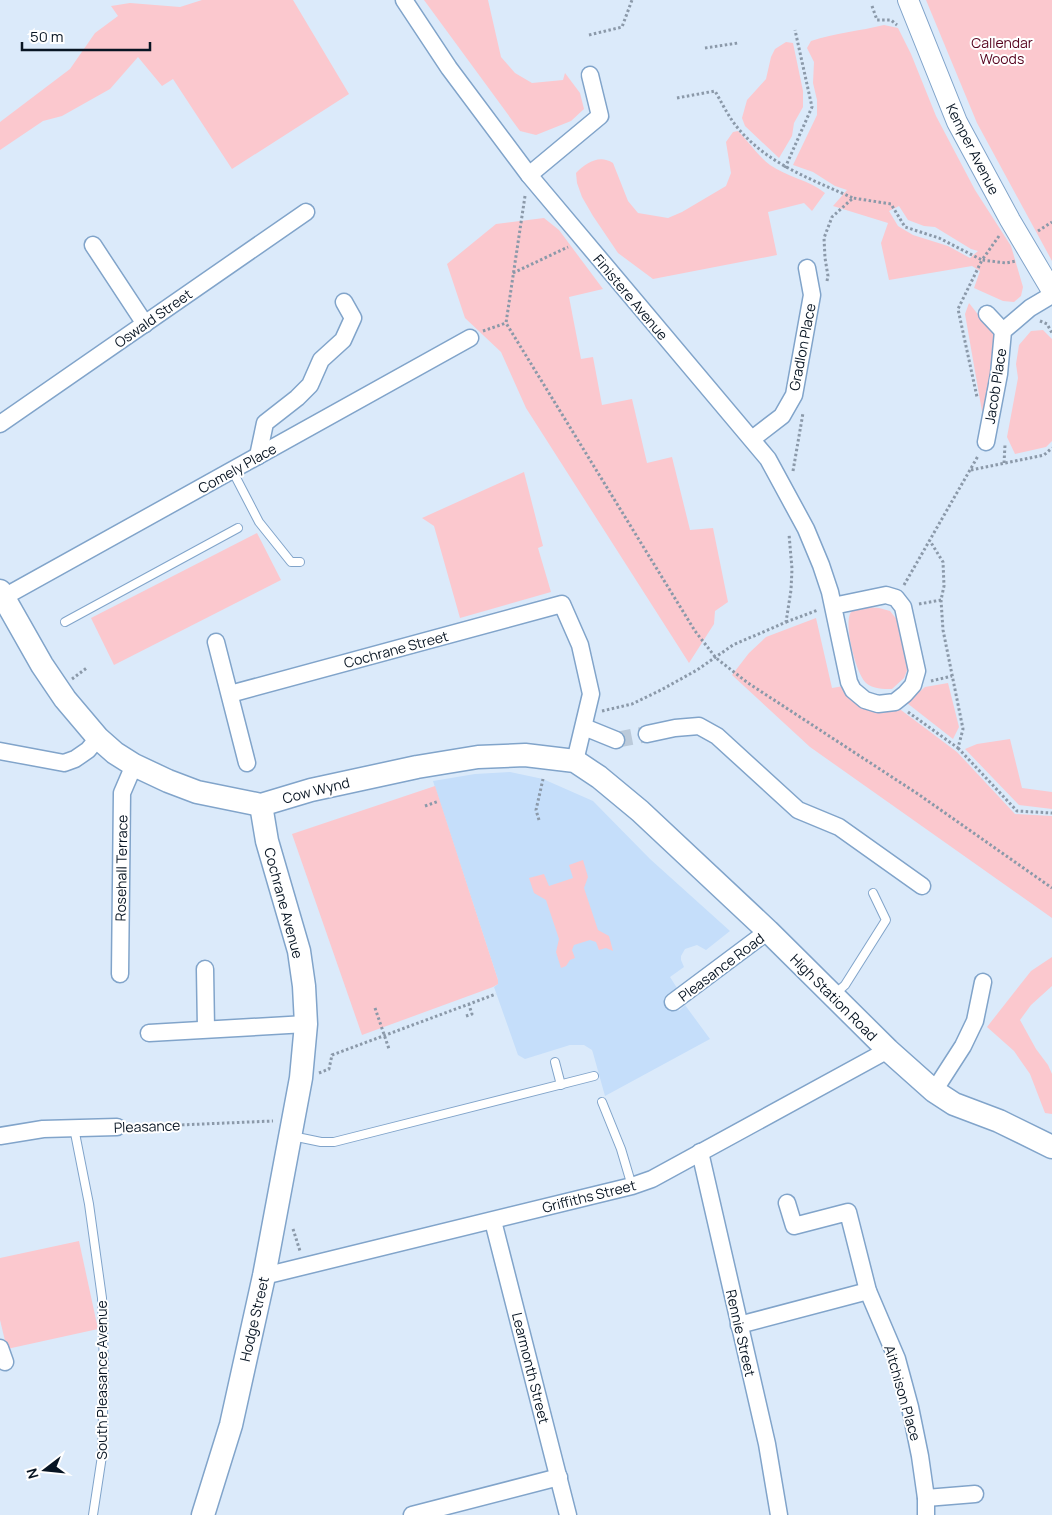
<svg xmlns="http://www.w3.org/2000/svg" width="1052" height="1515" font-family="Manrope,sans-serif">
<rect width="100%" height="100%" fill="#dbeafa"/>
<!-- built -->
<path fill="#c5defa" d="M510,772L543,779L593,801L650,859L730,931L706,950L697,945L685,949L681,956V960L684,967L670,977L677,988L668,994L679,1011L685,1005L710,1039L605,1096L593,1053L592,1050L584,1045H570L525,1059L518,1055L494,987L498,984V980L433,781L475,774Z"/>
<!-- green -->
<g fill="#fbc8ce" fill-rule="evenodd">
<path d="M202,0H293L349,94L232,169L173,79L162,86L138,57L110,89L62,116L43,121L0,150V122L70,69L95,33L118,16L111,6L130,3L180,7Z"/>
<path d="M424,0H488L501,57L515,73L532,83L563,80L565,73L580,93L584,109L571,121L536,135L520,131Z"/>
<path d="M926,0H1052V261L977,123Z"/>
<path d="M884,25L898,28L911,54L936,116L975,190L1011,246L1023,287L1021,296L1014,302L1003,301L974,288L980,271L972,266L889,280L881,243L888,223L833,206L847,190L835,186L813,172L793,165L817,115V100L813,83L814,62L807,48L811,41C835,33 860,31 884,25ZM899,206L908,220L924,226L935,227L971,249L978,251L970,258L948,246L913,235L898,226L889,211Z"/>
<path d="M786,42L793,43L803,91V107L794,123L792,136L779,158L745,126L742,118L747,100L766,79L771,57L775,49Z"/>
<path d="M738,131C748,141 759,157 770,165C787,177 809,180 825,193L812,211L804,203L768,212L777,255L653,279L618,253L593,216L582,197L577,183L576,173C586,163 599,154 613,163L628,201L638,213L668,218L682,212L726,186L731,173L726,142L733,132Z"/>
<path d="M544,218L559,230L603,289L569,297L581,359L593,357L602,405L632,399L647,463L672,457L690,530L713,528L728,602L715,611L714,624L689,663L526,408L501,352L465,318L447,264L496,224Z"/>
<path d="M969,303L997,339L983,417L965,314Z"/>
<path d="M1043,330L1052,339V441L1046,447L1015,454L1007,437L1018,378L1016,364L1019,345L1031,331Z"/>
<path d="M524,472L543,546L538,548L551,592L460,618L434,526L422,518Z"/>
<path d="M257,533L281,580L114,665L91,618Z"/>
<path d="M865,607L879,608L890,611L898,621L908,668L904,678L892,689C883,689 873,689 866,683C856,674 843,623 851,612C854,608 860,608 865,607Z"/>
<path d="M816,618L832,688L844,686L897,707L957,752L1015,814L1052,816V918L810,747L732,675L749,653L766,637Z"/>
<path d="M948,683L959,727L953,739L907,703L925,687Z"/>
<path d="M1010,739L1022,788L1052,792V809L1019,805L965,749L977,744Z"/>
<path d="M435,786L498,980V984L493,987L362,1035L292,834Z"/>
<path d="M583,860L588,877L584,888L598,930L609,936L613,951L606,948L599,950L596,942L590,940L574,945L572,950L575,958L570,960L566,966L561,968L556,952L559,939L546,900L534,893L529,878L544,874L549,886L573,878L569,865Z"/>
<path d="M1052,957V986L1031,1005L1020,1020L1036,1049L1048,1065L1052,1074V1114L1045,1113L1030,1074L1014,1051L987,1027L1031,971Z"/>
<path d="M79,1241L98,1329L7,1349L0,1320V1258Z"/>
</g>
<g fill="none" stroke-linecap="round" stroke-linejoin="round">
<!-- minor-tunnel -->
<path stroke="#bbcada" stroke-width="16" stroke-dasharray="16 8" stroke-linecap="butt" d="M616,740L647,734"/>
<defs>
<g id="service">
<path d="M232,470L259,522L291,562H300"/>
<path d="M65,622L238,528"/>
<path d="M835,994L845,985L886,920L873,893"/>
<path d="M555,1062L561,1085"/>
<path d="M602,1102L621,1149L632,1186"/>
<path d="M74,1128L89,1204L102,1298L104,1370L102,1456L93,1515"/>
<path d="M292,1136L321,1142H334L594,1076"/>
</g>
<g id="minor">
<path d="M404,0L449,68L529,175L768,459L806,529L821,565L830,592L849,682L853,690L865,700L878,704L895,702L905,694L913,685L917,671L903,607L896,598L886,595L833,606"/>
<path d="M529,175L600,116L590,75"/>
<path d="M93,245L145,324"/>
<path d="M987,314L1003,331"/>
<path d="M0,424L306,212"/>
<path d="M752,439L782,416L794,395L812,295L807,268"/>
<path d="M986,442L999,374L1003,331L1030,308L1052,295"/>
<path d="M258,456L265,423L297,398L310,385L321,360L343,340L353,318L344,302"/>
<path d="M4,597L470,338"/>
<path d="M216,642L247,763"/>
<path d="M230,694L562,604L580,645L591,694L575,761"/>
<path d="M584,727L616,740"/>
<path d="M647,734L675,728L699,726L717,736L798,810L839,827L922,886"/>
<path d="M0,751L64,763L75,759L88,750L98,738"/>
<path d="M205,969L206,1029"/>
<path d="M120,974L122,793L134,765"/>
<path d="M673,1002L768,931"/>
<path d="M149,1033L306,1024"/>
<path d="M934,1091L963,1046L975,1021L983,982"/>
<path d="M0,1136L43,1129L117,1127"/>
<path d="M700,1152L767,1444L779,1515"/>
<path d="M787,1203L794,1226L848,1212L868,1291L897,1359L910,1407L920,1456L926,1498V1515"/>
<path d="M493,1221L568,1515"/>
<path d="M264,1276L632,1186L652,1179L888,1050"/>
<path d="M739,1325L868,1291"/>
<path d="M0,1348L5,1362"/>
<path d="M926,1498L975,1494"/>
<path d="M412,1515L559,1477"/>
</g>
<path id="tertiary" d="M908,0L957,122L1010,220L1052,291"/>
<g id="secondary">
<path d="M0,591L42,665L65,699L98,738L115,753L134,765L168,781L197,792L261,805L311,790L417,767L478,757L525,755L575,761L599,777L640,811L768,931L888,1050L934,1091L954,1104L999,1121L1052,1147"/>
<path d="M203,1515L231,1425L264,1276L301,1078L306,1024L304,986L299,951L267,841L261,805"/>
</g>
</defs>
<!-- service casing -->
<use href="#service" stroke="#81a4ca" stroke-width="10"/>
<!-- minor casing -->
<use href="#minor" stroke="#81a4ca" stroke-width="19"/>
<!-- tertiary casing -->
<use href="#tertiary" stroke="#81a4ca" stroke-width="22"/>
<!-- secondary casing -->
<use href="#secondary" stroke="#81a4ca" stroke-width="25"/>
<!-- path -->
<g stroke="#8b99a9" stroke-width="3" stroke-dasharray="2.5 2.5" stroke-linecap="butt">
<path d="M872,6L877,20H891L897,25"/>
<path d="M589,35L622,27L632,0"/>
<path d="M705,48L738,43"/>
<path d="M677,98L715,91C722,103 728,116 737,127C767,164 811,179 853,198"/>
<path d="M785,168L812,107L795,30"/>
<path d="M525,196L506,323L695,631L716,658L748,683L918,794L1052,888"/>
<path d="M1038,231L1052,222"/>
<path d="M999,236L982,260L1006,263L1016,261"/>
<path d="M513,273L568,247"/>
<path d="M827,281L828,276L825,258L824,238L832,217L853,198L891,204L905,227L939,238L982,260L958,309L977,397"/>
<path d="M1040,321L1047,324L1052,333"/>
<path d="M483,331L506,323"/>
<path d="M1004,463L1005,445"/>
<path d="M971,470L1044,455L1052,448"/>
<path d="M793,471L803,413"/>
<path d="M904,585L978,456"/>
<path d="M919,604L941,600"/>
<path d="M786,622L818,610"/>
<path d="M72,679L88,667"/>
<path d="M931,681L952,676"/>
<path d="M602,711L632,704L661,690L697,670L733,645L786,622L791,590L792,569L789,534"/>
<path d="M908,712L958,748L963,729L943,630L941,600L944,586L943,562L930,541"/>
<path d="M958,748L1017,811L1052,813"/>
<path d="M425,806L439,801"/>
<path d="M539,820L536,810L543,779"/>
<path d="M375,1008L389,1049"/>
<path d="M466,1016L472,1014L469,1005"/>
<path d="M319,1073L329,1069L332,1055L496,994"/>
<path d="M132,1127L273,1121"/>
<path d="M293,1229L300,1251"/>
</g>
<!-- service -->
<use href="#service" stroke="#fff" stroke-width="8"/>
<!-- minor -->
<use href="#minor" stroke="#fff" stroke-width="16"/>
<!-- tertiary -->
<use href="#tertiary" stroke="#fff" stroke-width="20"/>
<!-- secondary -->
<use href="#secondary" stroke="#fff" stroke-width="22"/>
</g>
<g text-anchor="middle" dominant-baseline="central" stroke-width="4" stroke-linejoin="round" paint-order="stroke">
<!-- park labels -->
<g font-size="14" fill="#57041f" stroke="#fff">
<text x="1002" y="42">Callendar<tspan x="1002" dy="16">Woods</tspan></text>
</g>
<!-- street labels -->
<g font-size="14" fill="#081523" stroke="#fff">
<text transform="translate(973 149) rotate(63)">Kemper Avenue</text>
<text transform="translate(631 297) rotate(50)">Finistere Avenue</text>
<text transform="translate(153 318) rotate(-35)">Oswald Street</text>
<text transform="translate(802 347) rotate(-79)">Gradlon Place</text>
<text transform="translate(995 386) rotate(-81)">Jacob Place</text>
<text transform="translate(237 468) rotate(-29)">Comely Place</text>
<text transform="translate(396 649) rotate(-15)">Cochrane Street</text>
<text transform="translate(316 790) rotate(-14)">Cow Wynd</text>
<text transform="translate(121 868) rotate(-89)">Rosehall Terrace</text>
<text transform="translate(284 903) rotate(75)">Cochrane Avenue</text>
<text transform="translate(721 967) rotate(-37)">Pleasance Road</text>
<text transform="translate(834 997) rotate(45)">High Station Road</text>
<text transform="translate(147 1126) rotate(-2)">Pleasance</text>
<text transform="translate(589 1196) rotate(-14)">Griffiths Street</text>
<text transform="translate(254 1319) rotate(-77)">Hodge Street</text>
<text transform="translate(741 1333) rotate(77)">Rennie Street</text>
<text transform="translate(531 1368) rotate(76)">Learmonth Street</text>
<text transform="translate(101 1380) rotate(-90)">South Pleasance Avenue</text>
<text transform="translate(903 1393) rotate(74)">Aitchison Place</text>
</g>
</g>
<!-- north arrow -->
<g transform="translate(45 1470) rotate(254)" stroke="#ffffff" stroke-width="4" paint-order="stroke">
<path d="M0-4L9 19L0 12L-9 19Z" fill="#081523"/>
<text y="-8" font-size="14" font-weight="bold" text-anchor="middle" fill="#081523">N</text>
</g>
<!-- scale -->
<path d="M22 42v8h128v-8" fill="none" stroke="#081523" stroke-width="2.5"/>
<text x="30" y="42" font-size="15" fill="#081523" stroke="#ffffff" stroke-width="4" paint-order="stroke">50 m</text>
</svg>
